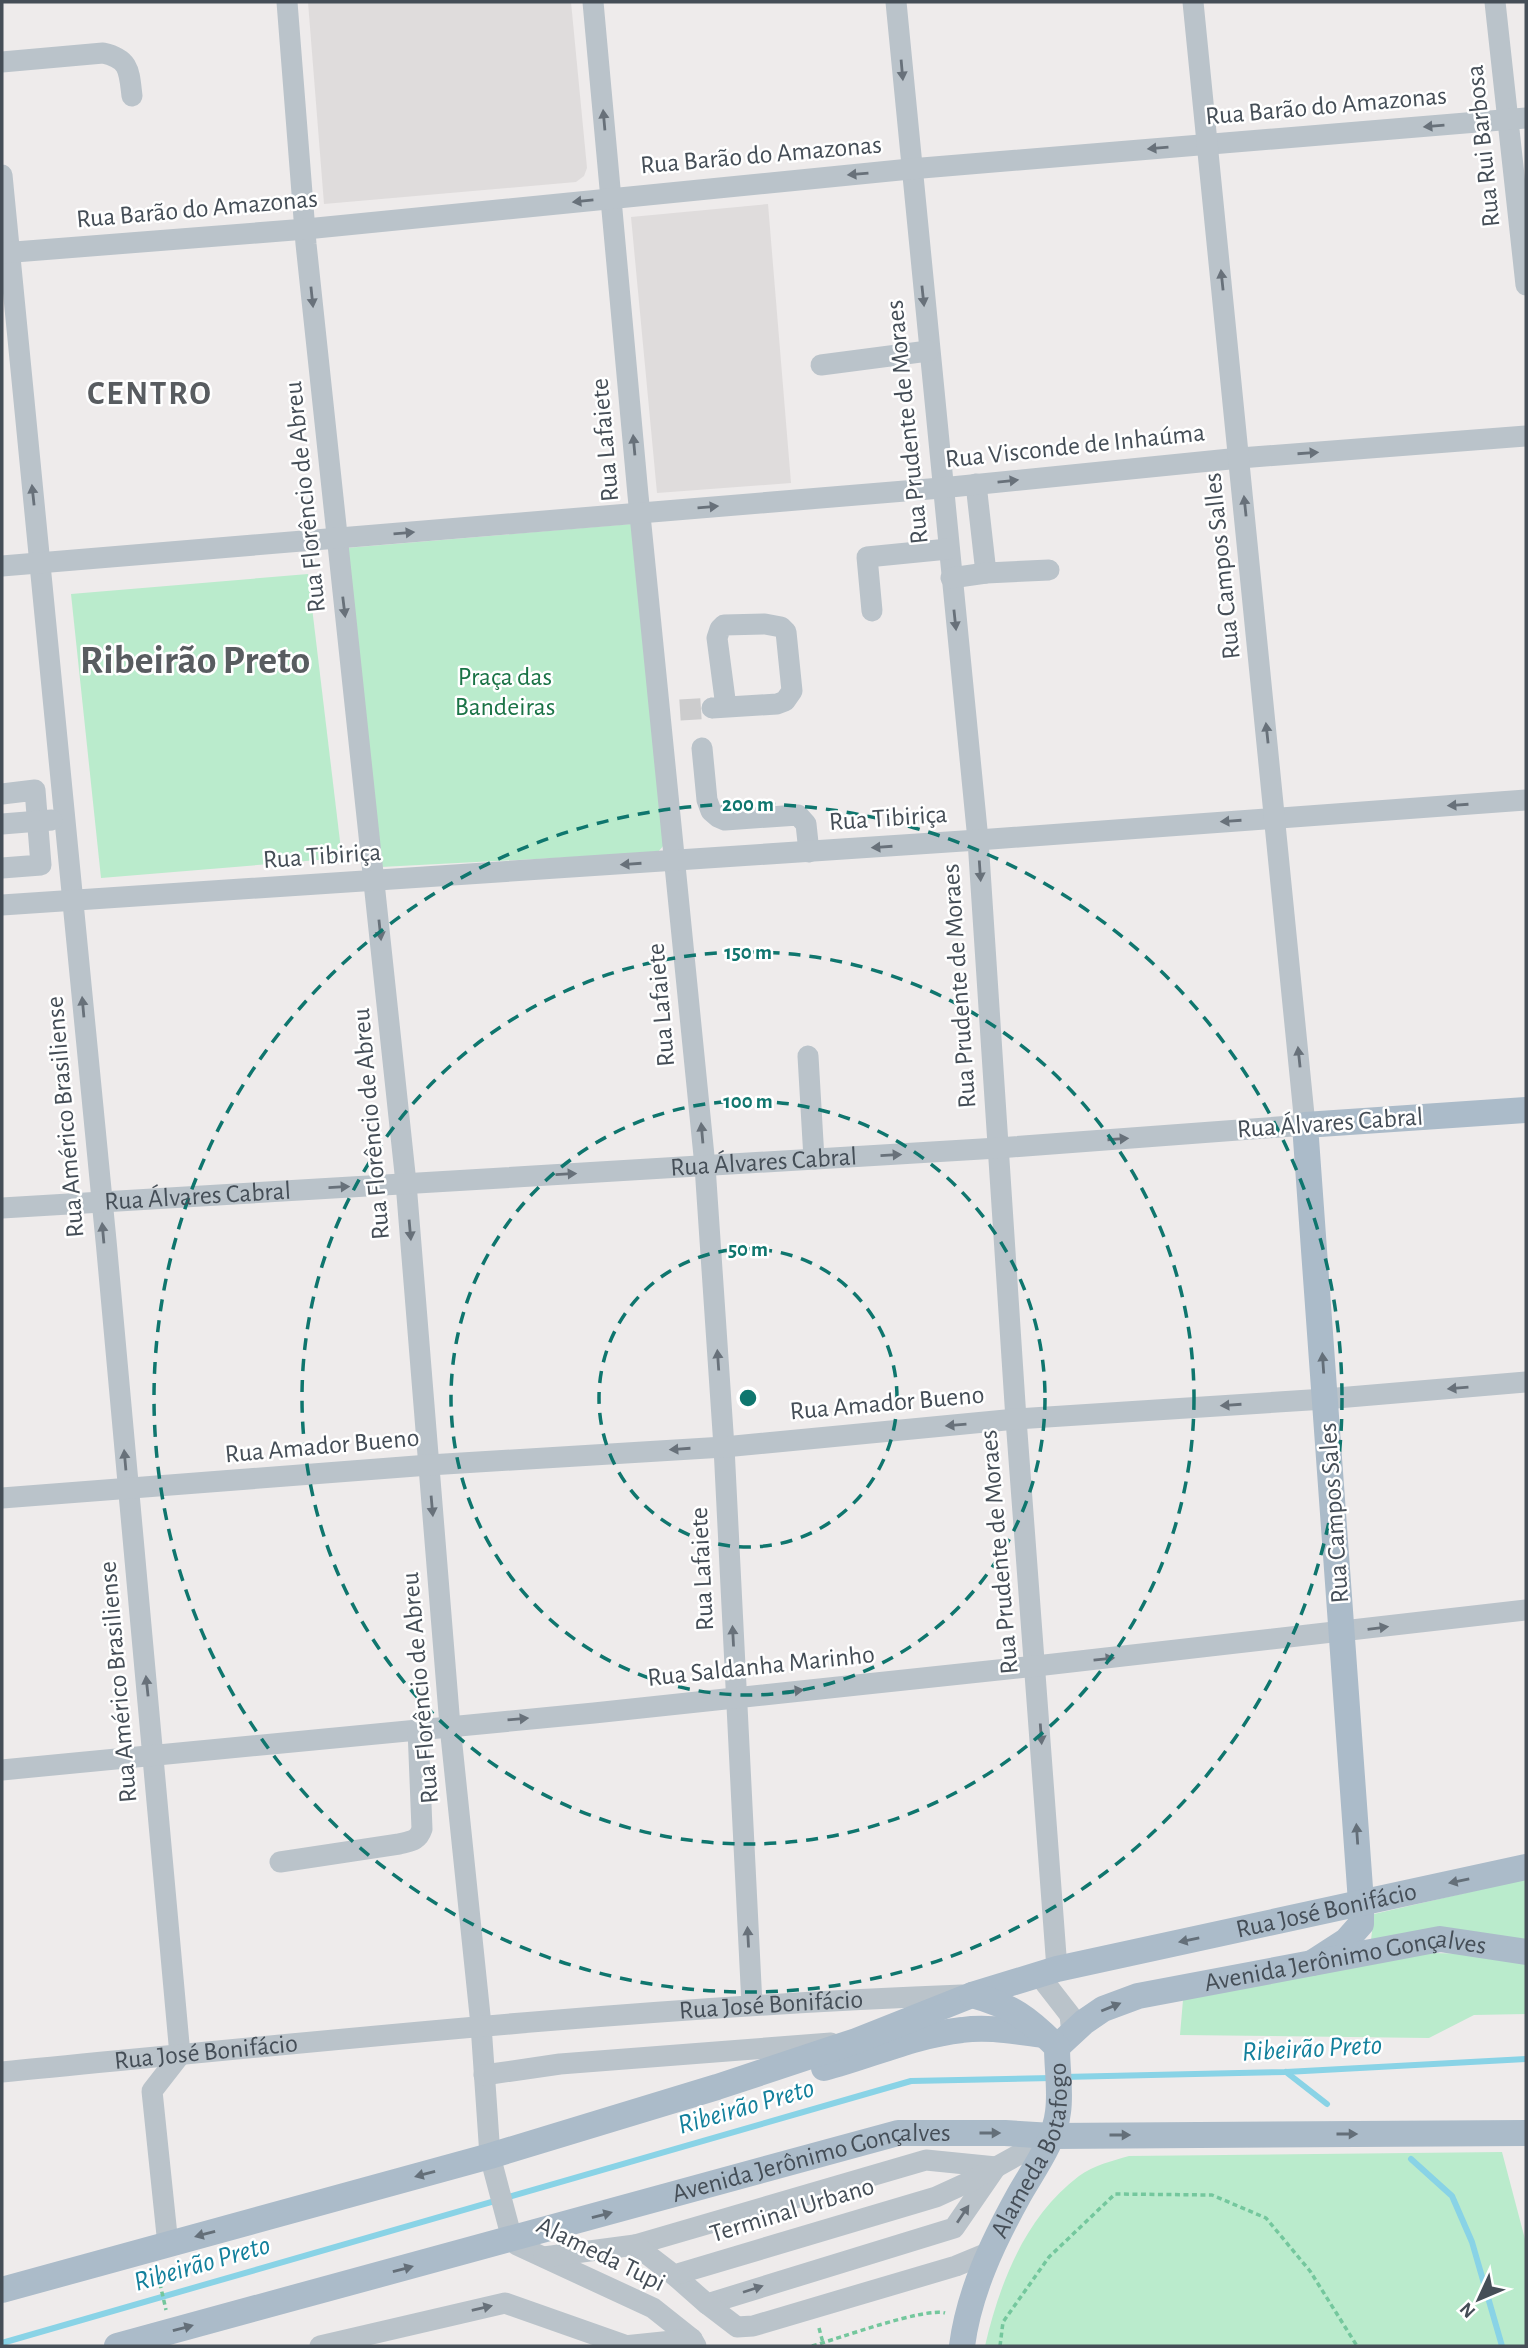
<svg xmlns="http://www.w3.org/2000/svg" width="1528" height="2348" font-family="'Alegreya Sans',sans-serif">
<rect width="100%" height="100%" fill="#eeebeb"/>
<!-- education -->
<g fill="#dfdcdc">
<path d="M308,2H571L587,168L584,176L576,182L324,204Z"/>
<path d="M768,204L791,483L657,493L631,217Z"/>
</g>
<!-- green -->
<g fill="#baebcc">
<path d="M631,524L664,845L658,852L650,853L381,867L346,548Z"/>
<path d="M308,574L342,858L101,878L71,594Z"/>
<path d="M1526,1879V1940H1371L1374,1914Z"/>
<path d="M1429,1953L1481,1954L1526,1962V2014L1474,2015L1429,2038L1180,2035L1183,2000Z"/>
<path d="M1502,2152L1526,2243V2346H985C1000,2282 1025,2217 1079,2176C1094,2165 1112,2161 1129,2156Z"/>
</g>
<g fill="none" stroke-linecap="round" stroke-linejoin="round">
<!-- stream -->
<g stroke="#89d3e6" stroke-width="6">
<path d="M1286,2072L1327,2104"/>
<path d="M1063,2077L1286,2072L1526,2059"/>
<path d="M1411,2159L1452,2196L1472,2242L1502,2346"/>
<path d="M2,2343L911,2081L1052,2078"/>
</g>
<!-- minor-tunnel -->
<path stroke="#cccccd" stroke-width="21" stroke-dasharray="21 10" stroke-linecap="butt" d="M680,710L712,708"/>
<!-- path -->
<g stroke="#74c79d" stroke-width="3.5" stroke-dasharray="5 3.5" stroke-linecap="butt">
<path d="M158,2275L166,2310"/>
<path d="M819,2328L823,2343"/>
<path d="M812,2346C837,2339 925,2307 945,2313"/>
<path d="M1000,2346L1003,2322L1049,2257L1115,2194L1212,2195L1266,2218L1310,2271L1357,2346"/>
</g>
<!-- minor -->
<g stroke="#bac3ca" stroke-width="21">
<path d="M287,2L306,244L406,1183L450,1726L481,2025L490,2156L512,2239L517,2245L653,2308L692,2339L696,2346"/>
<path d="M593,2L638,495L705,1166L724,1447L752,2005"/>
<path d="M896,2L978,840L1016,1419L1057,1969"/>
<path d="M1495,2L1526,285"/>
<path d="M2,62L103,53C130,59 129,71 132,96"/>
<path d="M2,175C64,801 126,1428 180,2055"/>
<path d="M2,253L306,229L910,169L1526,118"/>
<path d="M821,365L928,351"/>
<path d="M976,484L986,573"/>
<path d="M2,566L941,488L1240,458L1526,436"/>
<path d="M951,578L986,573L1049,570"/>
<path d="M872,611L867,557L948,549"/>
<path d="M712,708L777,704L785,701L792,691L786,632L781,627L765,624L724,625L720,629L717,638L726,707"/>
<path d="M702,748L707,800L711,811L718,817L725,820L798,815L806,824L809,852"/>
<path d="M2,794L35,790L41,865L2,868"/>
<path d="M2,824L52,820"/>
<path d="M2,905L978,840L1526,800"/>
<path d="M808,1056L814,1159"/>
<path id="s1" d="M2,1208L998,1148L1305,1125L1193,2"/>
<path d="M2,1498L429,1465L724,1447L1016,1419L1325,1399L1526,1382"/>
<path d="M2,1770L594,1713L1036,1666L1526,1610"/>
<path d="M280,1862L399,1844C411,1841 418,1841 422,1829L418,1729"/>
<path d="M1034,1976L1042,1979L1070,2015L1072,2034"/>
<path id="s2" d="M2,2072C322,2041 641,2007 962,1995"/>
<path d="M484,2075L560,2064L831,2043"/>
<path d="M168,2245L152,2091L180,2055"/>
<path d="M635,2245L926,2160L996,2167L954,2228L707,2304L674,2275"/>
<path d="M544,2257L635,2245L674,2275L936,2197L971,2181L1052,2136"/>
<path d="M707,2304L737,2327L753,2326L956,2266L990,2252"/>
<path d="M320,2346L505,2303L627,2346"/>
<path d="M624,2346L692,2339"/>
</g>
<!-- major -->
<g stroke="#abbbc9" stroke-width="26">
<path d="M1312,1963L1346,1941L1361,1924V1902L1305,1125L1526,1110"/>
<path id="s3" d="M1057,2047L1084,2022L1103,2009L1138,1996L1440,1939L1526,1952"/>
<path d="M824,2068C870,2056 915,2035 962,2030C989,2026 1017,2032 1044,2035"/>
<path id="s4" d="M2,2290L490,2156L717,2087L856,2041L972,1995L1057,1969L1526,1867"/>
<path id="s5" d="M117,2346L898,2133H1005L1052,2136L1526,2133"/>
<path id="s6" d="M962,2346C969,2292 993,2242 1019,2195C1033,2170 1055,2141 1058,2112C1061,2091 1057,2069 1057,2047C1028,2018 1012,2006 972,1995"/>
</g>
</g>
<!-- one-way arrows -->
<defs><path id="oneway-solid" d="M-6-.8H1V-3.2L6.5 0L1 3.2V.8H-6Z" transform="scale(1.75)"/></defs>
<g fill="#68717a">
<use href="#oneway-solid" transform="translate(902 70) rotate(85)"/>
<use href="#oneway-solid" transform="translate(604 120) rotate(-95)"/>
<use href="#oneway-solid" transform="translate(1434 126) rotate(175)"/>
<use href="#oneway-solid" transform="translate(1158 148) rotate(175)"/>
<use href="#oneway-solid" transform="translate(858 174) rotate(175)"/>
<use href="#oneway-solid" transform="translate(583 201) rotate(174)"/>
<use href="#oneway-solid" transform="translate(1222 280) rotate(-96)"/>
<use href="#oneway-solid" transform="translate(923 296) rotate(84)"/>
<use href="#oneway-solid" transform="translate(312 297) rotate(84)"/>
<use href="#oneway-solid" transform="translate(634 445) rotate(-95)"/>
<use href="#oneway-solid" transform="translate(1308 453) rotate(-4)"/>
<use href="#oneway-solid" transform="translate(1008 481) rotate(-6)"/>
<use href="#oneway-solid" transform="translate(33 495) rotate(-96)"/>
<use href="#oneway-solid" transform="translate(1245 506) rotate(-96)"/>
<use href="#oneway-solid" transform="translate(708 507) rotate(-5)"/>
<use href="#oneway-solid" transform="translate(404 533) rotate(-5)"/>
<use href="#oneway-solid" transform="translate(344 607) rotate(83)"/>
<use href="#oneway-solid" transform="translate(955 620) rotate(84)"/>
<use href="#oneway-solid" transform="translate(1267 733) rotate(-96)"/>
<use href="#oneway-solid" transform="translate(1458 805) rotate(176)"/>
<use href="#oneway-solid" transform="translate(1231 821) rotate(176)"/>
<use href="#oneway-solid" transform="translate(882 847) rotate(176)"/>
<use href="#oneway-solid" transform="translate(631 864) rotate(176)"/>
<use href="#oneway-solid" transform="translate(980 871) rotate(86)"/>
<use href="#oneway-solid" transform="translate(380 930) rotate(84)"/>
<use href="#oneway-solid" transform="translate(83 1007) rotate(-95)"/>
<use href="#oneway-solid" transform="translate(1299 1057) rotate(-96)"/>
<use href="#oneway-solid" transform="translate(702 1133) rotate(-95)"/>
<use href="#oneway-solid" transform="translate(1118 1139) rotate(-4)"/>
<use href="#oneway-solid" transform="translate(891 1155) rotate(-3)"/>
<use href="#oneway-solid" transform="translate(566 1174) rotate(-3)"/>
<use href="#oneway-solid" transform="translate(339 1187) rotate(-3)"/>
<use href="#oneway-solid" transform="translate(410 1230) rotate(85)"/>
<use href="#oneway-solid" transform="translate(103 1233) rotate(-95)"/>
<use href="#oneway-solid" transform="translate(718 1360) rotate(-94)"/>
<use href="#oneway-solid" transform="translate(1458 1388) rotate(175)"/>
<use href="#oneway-solid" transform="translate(1231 1405) rotate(176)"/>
<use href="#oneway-solid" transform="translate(956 1425) rotate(175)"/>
<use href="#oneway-solid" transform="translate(680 1449) rotate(176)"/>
<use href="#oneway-solid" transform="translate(125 1460) rotate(-95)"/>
<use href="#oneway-solid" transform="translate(432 1506) rotate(85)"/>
<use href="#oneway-solid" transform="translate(1378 1628) rotate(-7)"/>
<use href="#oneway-solid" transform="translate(733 1636) rotate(-93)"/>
<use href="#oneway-solid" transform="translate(1104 1659) rotate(-6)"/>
<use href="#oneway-solid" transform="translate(147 1686) rotate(-96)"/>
<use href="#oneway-solid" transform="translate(793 1691) rotate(-6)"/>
<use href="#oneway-solid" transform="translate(518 1719) rotate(-5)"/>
<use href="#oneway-solid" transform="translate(1041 1734) rotate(86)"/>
<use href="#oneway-solid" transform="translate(748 1937) rotate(-93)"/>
<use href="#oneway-solid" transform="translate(963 2214) rotate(-56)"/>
<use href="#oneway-solid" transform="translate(753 2289) rotate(-18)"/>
<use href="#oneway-solid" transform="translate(482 2308) rotate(-13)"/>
</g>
<g fill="#646f79">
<use href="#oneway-solid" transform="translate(1323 1363) rotate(-94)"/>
<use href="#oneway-solid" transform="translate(1357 1834) rotate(-94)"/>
<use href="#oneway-solid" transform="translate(1459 1881) rotate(168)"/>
<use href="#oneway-solid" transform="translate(1189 1940) rotate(168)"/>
<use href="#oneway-solid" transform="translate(1111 2007) rotate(-22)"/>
<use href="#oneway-solid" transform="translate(990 2133)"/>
<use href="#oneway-solid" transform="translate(1347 2134)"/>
<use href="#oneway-solid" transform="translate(1120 2135)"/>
<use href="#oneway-solid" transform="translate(425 2174) rotate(165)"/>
<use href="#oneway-solid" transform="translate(602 2215) rotate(-15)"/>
<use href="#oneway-solid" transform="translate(205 2234) rotate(165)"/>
<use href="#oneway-solid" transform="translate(403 2269) rotate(-15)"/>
<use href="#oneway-solid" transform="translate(183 2328) rotate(-15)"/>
</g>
<!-- distance rings -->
<g fill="none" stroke="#0f766e" stroke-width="3.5" stroke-dasharray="12 9">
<circle cx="748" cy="1398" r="149"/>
<circle cx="748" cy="1398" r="297"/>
<circle cx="748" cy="1398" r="446"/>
<circle cx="748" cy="1398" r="594"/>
</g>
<g text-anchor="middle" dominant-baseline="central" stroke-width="5" stroke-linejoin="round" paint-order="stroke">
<!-- street labels -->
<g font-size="26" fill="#454e57" stroke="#fff">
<text transform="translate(1326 106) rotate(-5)">Rua Barão do Amazonas</text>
<text transform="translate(1483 146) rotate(-96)">Rua Rui Barbosa</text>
<text transform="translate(761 155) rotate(-5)">Rua Barão do Amazonas</text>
<text transform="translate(197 209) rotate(-5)">Rua Barão do Amazonas</text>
<text transform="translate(907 422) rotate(-96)">Rua Prudente de Moraes</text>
<text transform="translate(605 440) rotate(-95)">Rua Lafaiete</text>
<text transform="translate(1075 446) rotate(-6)">Rua Visconde de Inhaúma</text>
<text transform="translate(305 497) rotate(-96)">Rua Florêncio de Abreu</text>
<text transform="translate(1222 566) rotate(-96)">Rua Campos Salles</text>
<text transform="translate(888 818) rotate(-4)">Rua Tibiriça</text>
<text transform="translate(322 856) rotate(-4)">Rua Tibiriça</text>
<text transform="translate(959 986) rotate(-94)">Rua Prudente de Moraes</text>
<text transform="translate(661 1005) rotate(-95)">Rua Lafaiete</text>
<text transform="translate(65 1117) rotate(-95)">Rua Américo Brasiliense</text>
<text transform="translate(1330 1123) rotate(-4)">Rua Álvares Cabral</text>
<text transform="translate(371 1124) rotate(-95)">Rua Florêncio de Abreu</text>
<text stroke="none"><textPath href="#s1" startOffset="763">Rua Álvares Cabral</textPath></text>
<text stroke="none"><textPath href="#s1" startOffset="196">Rua Álvares Cabral</textPath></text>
<text transform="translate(887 1403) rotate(-5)">Rua Amador Bueno</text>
<text transform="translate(322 1446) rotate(-5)">Rua Amador Bueno</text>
<text transform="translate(1334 1513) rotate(-94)">Rua Campos Sales</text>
<text transform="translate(999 1552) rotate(-95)">Rua Prudente de Moraes</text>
<text transform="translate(702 1569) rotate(-93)">Rua Lafaiete</text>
<text transform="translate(761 1666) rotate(-6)">Rua Saldanha Marinho</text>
<text transform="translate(118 1682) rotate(-95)">Rua Américo Brasiliense</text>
<text transform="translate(420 1688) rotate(-95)">Rua Florêncio de Abreu</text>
<text stroke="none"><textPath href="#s4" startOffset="1379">Rua José Bonifácio</textPath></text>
<text stroke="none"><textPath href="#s3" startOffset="308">Avenida Jerônimo Gonçalves</textPath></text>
<text stroke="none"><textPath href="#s2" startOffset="772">Rua José Bonifácio</textPath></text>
<text stroke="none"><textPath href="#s2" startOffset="205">Rua José Bonifácio</textPath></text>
<text stroke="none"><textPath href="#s6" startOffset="210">Alameda Botafogo</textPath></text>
<text stroke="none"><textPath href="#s5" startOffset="719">Avenida Jerônimo Gonçalves</textPath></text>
<text transform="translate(792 2210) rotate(-17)">Terminal Urbano</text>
<text transform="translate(601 2254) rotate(26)">Alameda Tupi</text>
</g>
<!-- park labels -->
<g font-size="26" fill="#1a7346" stroke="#fff">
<text x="505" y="677">Praça das<tspan x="505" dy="30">Bandeiras</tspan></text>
</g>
<!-- water labels -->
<g font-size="28" font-style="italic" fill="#13809c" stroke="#fff">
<text transform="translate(1312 2049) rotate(-3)">Ribeirão Preto</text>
<text transform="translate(746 2107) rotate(-16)">Ribeirão Preto</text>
<text transform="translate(202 2264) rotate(-16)">Ribeirão Preto</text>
</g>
<!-- district labels -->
<g font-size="33" font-weight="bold" letter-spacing="2" fill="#585c60" stroke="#fff">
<text x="150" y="394">CENTRO</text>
</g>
<!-- town labels -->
<g font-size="40" font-weight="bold" fill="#585c60" stroke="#fff">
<text x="195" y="661">Ribeirão Preto</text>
</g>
</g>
<circle cx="748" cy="1398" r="10" fill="#0f766e" stroke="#fff" stroke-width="3.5"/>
<g font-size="21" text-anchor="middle" font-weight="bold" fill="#0f766e" stroke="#fff" stroke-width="5" stroke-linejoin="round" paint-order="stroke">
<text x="748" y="811">200 m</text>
<text x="748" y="959">150 m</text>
<text x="748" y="1108">100 m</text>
<text x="748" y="1256">50 m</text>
</g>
<!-- border -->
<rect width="1528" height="2348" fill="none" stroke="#454e57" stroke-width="7"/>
<!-- north arrow -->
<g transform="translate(1479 2299) rotate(226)" stroke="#ffffff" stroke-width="5" paint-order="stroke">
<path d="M0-5L12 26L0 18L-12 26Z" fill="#454e57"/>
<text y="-10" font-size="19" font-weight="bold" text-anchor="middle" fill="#454e57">N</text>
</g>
</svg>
